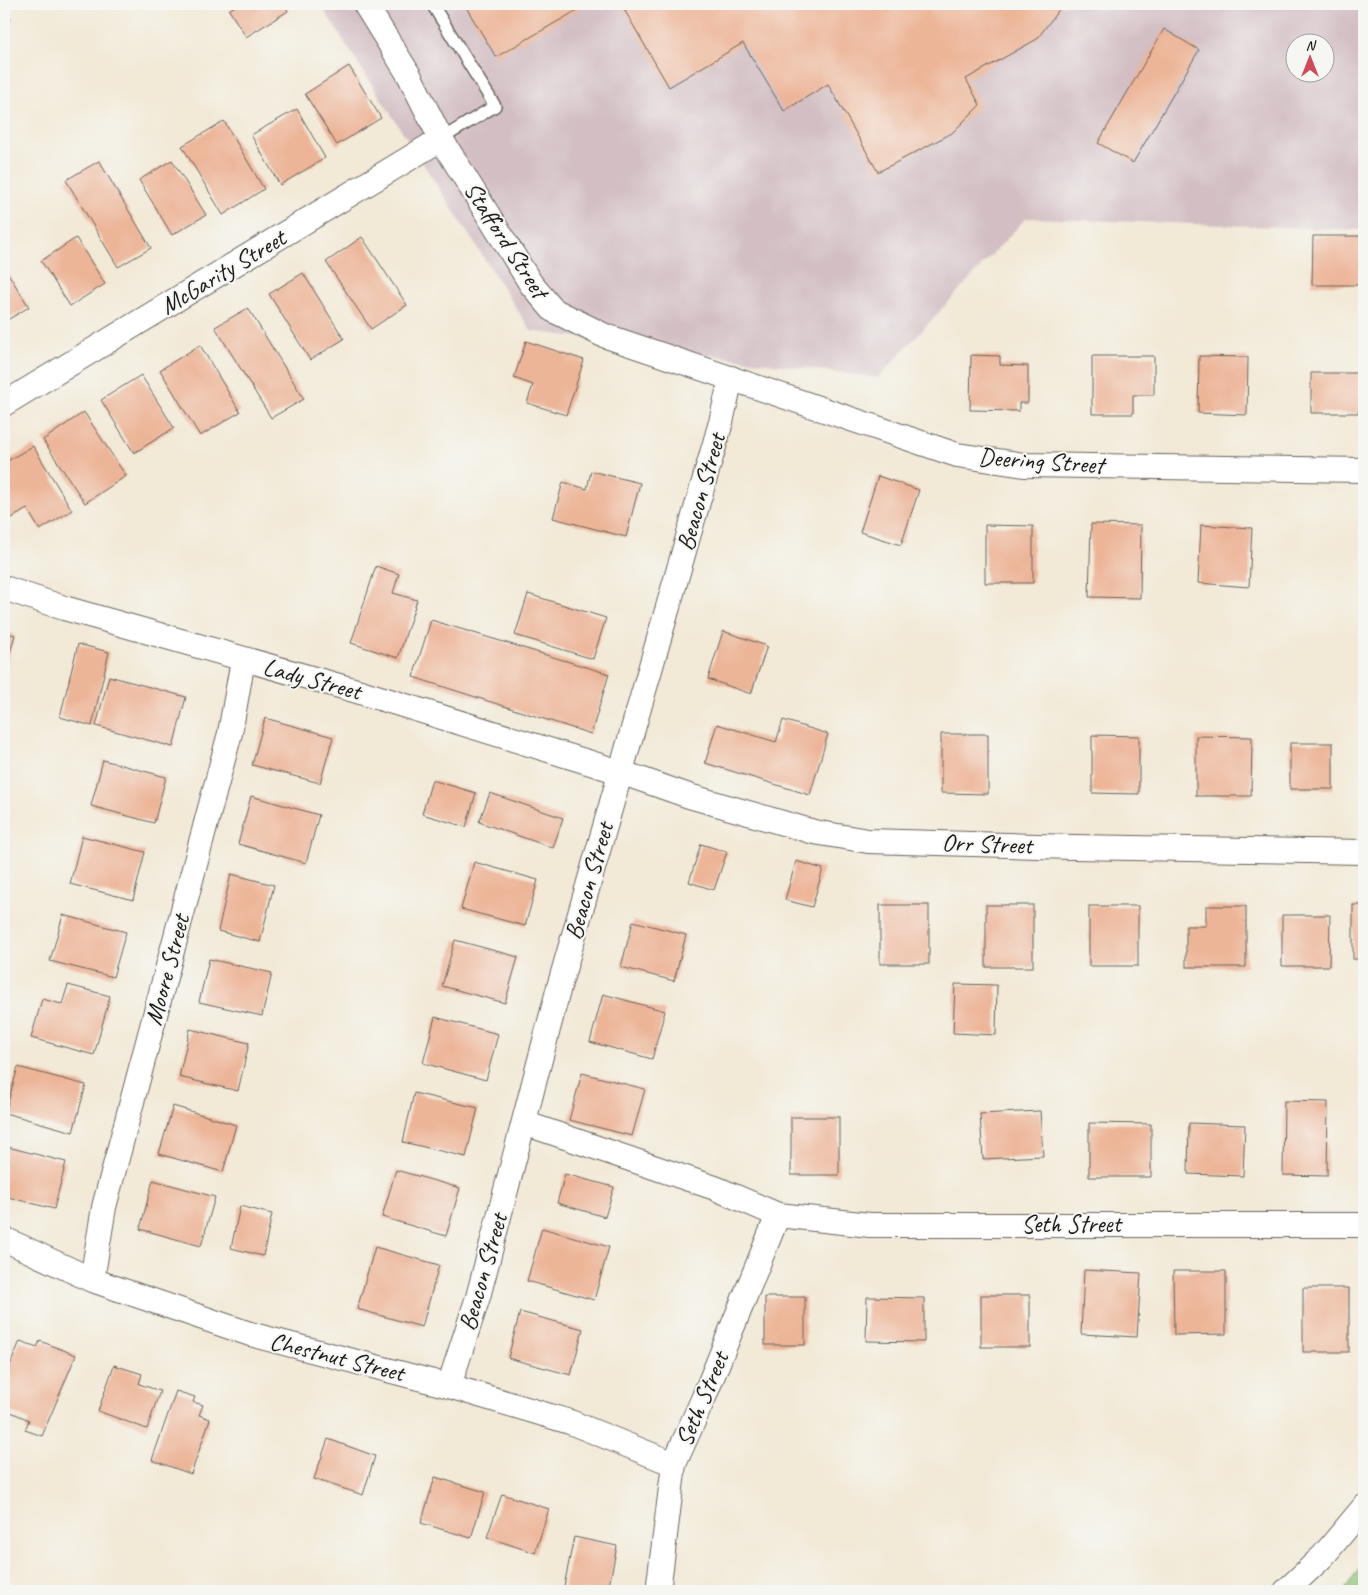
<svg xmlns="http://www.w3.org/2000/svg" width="1368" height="1595" font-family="Caveat,sans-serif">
<rect width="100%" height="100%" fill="#f6f6f2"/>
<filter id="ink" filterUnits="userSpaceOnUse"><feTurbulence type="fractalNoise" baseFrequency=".02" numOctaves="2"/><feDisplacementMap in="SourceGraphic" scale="10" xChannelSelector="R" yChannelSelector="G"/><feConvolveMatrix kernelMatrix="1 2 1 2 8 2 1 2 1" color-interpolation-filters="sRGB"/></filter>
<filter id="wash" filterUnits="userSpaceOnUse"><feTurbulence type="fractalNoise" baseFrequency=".0096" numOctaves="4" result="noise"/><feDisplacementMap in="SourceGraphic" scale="20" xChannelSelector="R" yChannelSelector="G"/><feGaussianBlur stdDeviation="1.12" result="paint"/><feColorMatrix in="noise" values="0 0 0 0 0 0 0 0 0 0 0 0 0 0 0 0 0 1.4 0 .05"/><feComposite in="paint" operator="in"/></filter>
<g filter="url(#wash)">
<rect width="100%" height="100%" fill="#f2e9d6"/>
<!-- industrial -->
<path fill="#d2bec3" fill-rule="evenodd" d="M320,4H1364V230L1026,218L878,378L531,331ZM1296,42H1326V72H1296Z"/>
<!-- green -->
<path fill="#8dc476" stroke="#547049" d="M1364,1562V1591H1344Z"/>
<g id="blocks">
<!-- building -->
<g fill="#edb598">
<path d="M238,4H284L288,11L246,37L229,10Z"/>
<path d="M464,4H588L496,57Z"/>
<path d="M621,4H1063L1037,39L966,79L980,105L952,133L878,172L828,84L784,111L743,43L669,87Z"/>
<path d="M4,8L11,20L4,24Z"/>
<path d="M1164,29L1199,50L1133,163L1098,143Z"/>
<path d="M349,66L381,118L337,145L305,94Z"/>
<path d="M297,109L325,158L280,185L251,135Z"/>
<path d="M224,121L264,189L223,215L182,146Z"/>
<path d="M172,160L206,215L172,235L139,180Z"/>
<path d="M99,161L151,248L118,267L66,180Z"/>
<path d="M1313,236H1364V285H1312Z"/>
<path d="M362,237L407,305L371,329L326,262Z"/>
<path d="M76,238L105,284L70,306L41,261Z"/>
<path d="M4,267L29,307L4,322Z"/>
<path d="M303,273L344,339L310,360L269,294Z"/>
<path d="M248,308L304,399L271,418L215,327Z"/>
<path d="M526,341L584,360L566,415L527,403L533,385L514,378Z"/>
<path d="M200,345L240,412L200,436L160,370Z"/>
<path d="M971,355L1000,356V365L1028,366V403H1019V411L970,410Z"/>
<path d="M1092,356H1154V395H1133V414H1092Z"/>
<path d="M1199,356L1248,357L1247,415L1198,413Z"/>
<path d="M1311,373H1360L1359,413H1311Z"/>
<path d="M141,375L174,428L134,453L101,400Z"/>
<path d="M84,412L126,476L85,503L43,440Z"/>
<path d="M33,446L72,510L40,530L27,509L10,519L4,509V463Z"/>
<path d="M591,471L640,483L626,537L553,518L563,482L587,489Z"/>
<path d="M878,476L919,490L901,545L860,532Z"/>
<path d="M1091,524L1141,525L1140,598L1089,597Z"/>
<path d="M985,525L1033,526V583H985Z"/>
<path d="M1201,525L1252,528L1249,587L1198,583Z"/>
<path d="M376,566L399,574L393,593L417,600L398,658L351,643Z"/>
<path d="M528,594L606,618L593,659L515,635Z"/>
<path d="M431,620L609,674L591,734L413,677Z"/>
<path d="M723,631L767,646L751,694L708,679Z"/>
<path d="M4,632L15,635L4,673Z"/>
<path d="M78,644L109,652L92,726L60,717Z"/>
<path d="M109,676L186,697L173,747L96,726Z"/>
<path d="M265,718L333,737L320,783L252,765Z"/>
<path d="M783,720L828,734L810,795L705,763L717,724L776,742Z"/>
<path d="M941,734H988V794L941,793Z"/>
<path d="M1092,735L1139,736V794L1092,793Z"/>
<path d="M1196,736L1252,737L1251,796H1196Z"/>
<rect x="1290" y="743" width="43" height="46"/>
<path d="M103,760L166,777L154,823L91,806Z"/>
<path d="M432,780L476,793L466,827L422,814Z"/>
<path d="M490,793L563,818L553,848L479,822Z"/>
<path d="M251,796L319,815L306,863L238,844Z"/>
<path d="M82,836L145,852L133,900L70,884Z"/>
<path d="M701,844L727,852L714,890L689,882Z"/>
<path d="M796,861L823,869L812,907L785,900Z"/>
<path d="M474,862L538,880L525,926L461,909Z"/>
<path d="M231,874L274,885L260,942L218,931Z"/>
<rect x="880" y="905" width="49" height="59"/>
<rect x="986" y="905" width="47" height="62"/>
<rect x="1353" y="905" width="11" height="54"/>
<rect x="1089" y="906" width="49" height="60"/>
<path d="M1206,906H1246V967H1186V926H1206Z"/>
<path d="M63,915L126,932L113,977L50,961Z"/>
<path d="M1282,915H1330L1329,966H1282Z"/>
<path d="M633,921L686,935L674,981L621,967Z"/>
<path d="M455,940L518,957L505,1003L442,986Z"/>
<path d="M209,959L272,973L262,1016L199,1002Z"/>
<path d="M955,984L997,985L996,1035L953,1033Z"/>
<path d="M68,985L110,996L94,1055L31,1038L42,999L62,1004Z"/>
<path d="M603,994L665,1011L652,1059L590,1042Z"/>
<path d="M435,1017L498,1034L486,1080L423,1063Z"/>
<path d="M190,1029L249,1043L238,1091L179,1077Z"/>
<path d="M18,1067L86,1085L73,1132L5,1113Z"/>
<path d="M582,1073L645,1089L632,1136L569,1120Z"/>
<path d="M414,1093L478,1108L466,1157L403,1142Z"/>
<path d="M1284,1101L1328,1102L1327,1176L1283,1175Z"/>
<path d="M173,1106L236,1125L223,1172L159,1154Z"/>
<path d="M1040,1111L1043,1156L983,1159L980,1114Z"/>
<rect x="791" y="1117" width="48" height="58"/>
<path d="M1089,1123L1151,1124V1177H1089Z"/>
<path d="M1189,1123L1245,1125L1243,1176L1188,1174Z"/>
<path d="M4,1146L66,1162L54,1209L4,1196Z"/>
<path d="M396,1170L460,1188L446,1236L382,1217Z"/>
<path d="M565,1174L614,1187L605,1217L557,1203Z"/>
<path d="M153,1180L215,1197L201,1246L140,1229Z"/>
<path d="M240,1206L272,1214L263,1256L231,1248Z"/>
<path d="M542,1228L609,1247L594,1300L527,1281Z"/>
<path d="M375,1247L439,1265L422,1327L357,1309Z"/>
<path d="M1084,1270L1141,1273L1137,1337L1081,1334Z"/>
<path d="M1173,1271H1226V1334L1174,1335Z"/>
<rect x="1303" y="1288" width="46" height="64"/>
<rect x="981" y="1295" width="49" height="52"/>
<rect x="765" y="1297" width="40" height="48"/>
<path d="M867,1297L924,1298V1342L866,1341Z"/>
<path d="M520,1312L583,1329L571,1375L508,1358Z"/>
<path d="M20,1341L37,1347L40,1341L76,1355L42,1436L25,1430L29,1420L11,1412L7,1420L4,1418V1380Z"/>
<path d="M114,1365L142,1374L139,1384L160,1391L147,1429L98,1411Z"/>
<path d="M176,1391L195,1397L193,1402L203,1405L199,1415L210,1419L191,1474L152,1460Z"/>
<path d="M328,1439L375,1456L363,1495L314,1479Z"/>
<path d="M435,1477L485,1492L471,1538L421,1523Z"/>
<path d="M502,1494L549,1509L535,1553L487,1537Z"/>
<path d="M574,1537L617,1546L608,1591H563Z"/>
</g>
</g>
</g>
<g filter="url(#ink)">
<use href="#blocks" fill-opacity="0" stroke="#67645d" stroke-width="1"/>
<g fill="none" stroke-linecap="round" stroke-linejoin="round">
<defs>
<path id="lane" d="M432,4L495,106L441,139"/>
<g id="street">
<path d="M365,4L409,75L441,139L531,284L553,310L603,335L957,455L1024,465L1364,470"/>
<path d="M4,404L441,139"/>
<path d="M4,588L64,608L357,691L620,772L689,796L814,832L868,841L1073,847L1364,852"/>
<path d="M524,1123L715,1188L778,1215L870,1225H1364"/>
<path d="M4,1239L92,1280L250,1334L449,1386L570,1422L674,1464"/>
<path d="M92,1280L104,1207L230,733L243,660"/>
<path d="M449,1386L478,1297L559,987L721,422L731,378"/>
<path d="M658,1591L674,1464L704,1397L778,1215"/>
<path d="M1286,1591L1323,1556L1364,1507"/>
</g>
</defs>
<!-- lane casing -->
<use href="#lane" stroke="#67645d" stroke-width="14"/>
<!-- street casing -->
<use href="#street" stroke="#67645d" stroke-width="26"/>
<!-- lane -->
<use href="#lane" stroke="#fff" stroke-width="11"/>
<!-- street -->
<use href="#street" stroke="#fff" stroke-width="24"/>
</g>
</g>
<g text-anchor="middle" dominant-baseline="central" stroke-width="4" stroke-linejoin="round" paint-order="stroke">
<!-- street labels -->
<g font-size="25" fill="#1c1c1c" stroke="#f6f6f2">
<text transform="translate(506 240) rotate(57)">Stafford Street</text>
<text transform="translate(223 272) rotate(-31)">McGarity Street</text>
<text transform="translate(1041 461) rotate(4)">Deering Street</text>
<text transform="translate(701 492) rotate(-74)">Beacon Street</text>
<text transform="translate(312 679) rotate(15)">Lady Street</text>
<text transform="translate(987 844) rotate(2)">Orr Street</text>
<text transform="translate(589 881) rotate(-74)">Beacon Street</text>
<text transform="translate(167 970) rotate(-75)">Moore Street</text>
<text x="1071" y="1224">Seth Street</text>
<text transform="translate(483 1272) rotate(-74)">Beacon Street</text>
<text transform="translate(337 1357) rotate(14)">Chestnut Street</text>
<text transform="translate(702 1399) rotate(-67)">Seth Street</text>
</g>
</g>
<!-- margin -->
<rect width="1368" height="1595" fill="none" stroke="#f6f6f2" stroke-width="20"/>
<!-- north arrow -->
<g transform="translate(1310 58)"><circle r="24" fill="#f6f6f2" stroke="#9f9f9c"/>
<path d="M0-4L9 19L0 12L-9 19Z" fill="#d1495b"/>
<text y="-8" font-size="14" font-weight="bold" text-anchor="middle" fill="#1c1c1c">N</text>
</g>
</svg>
